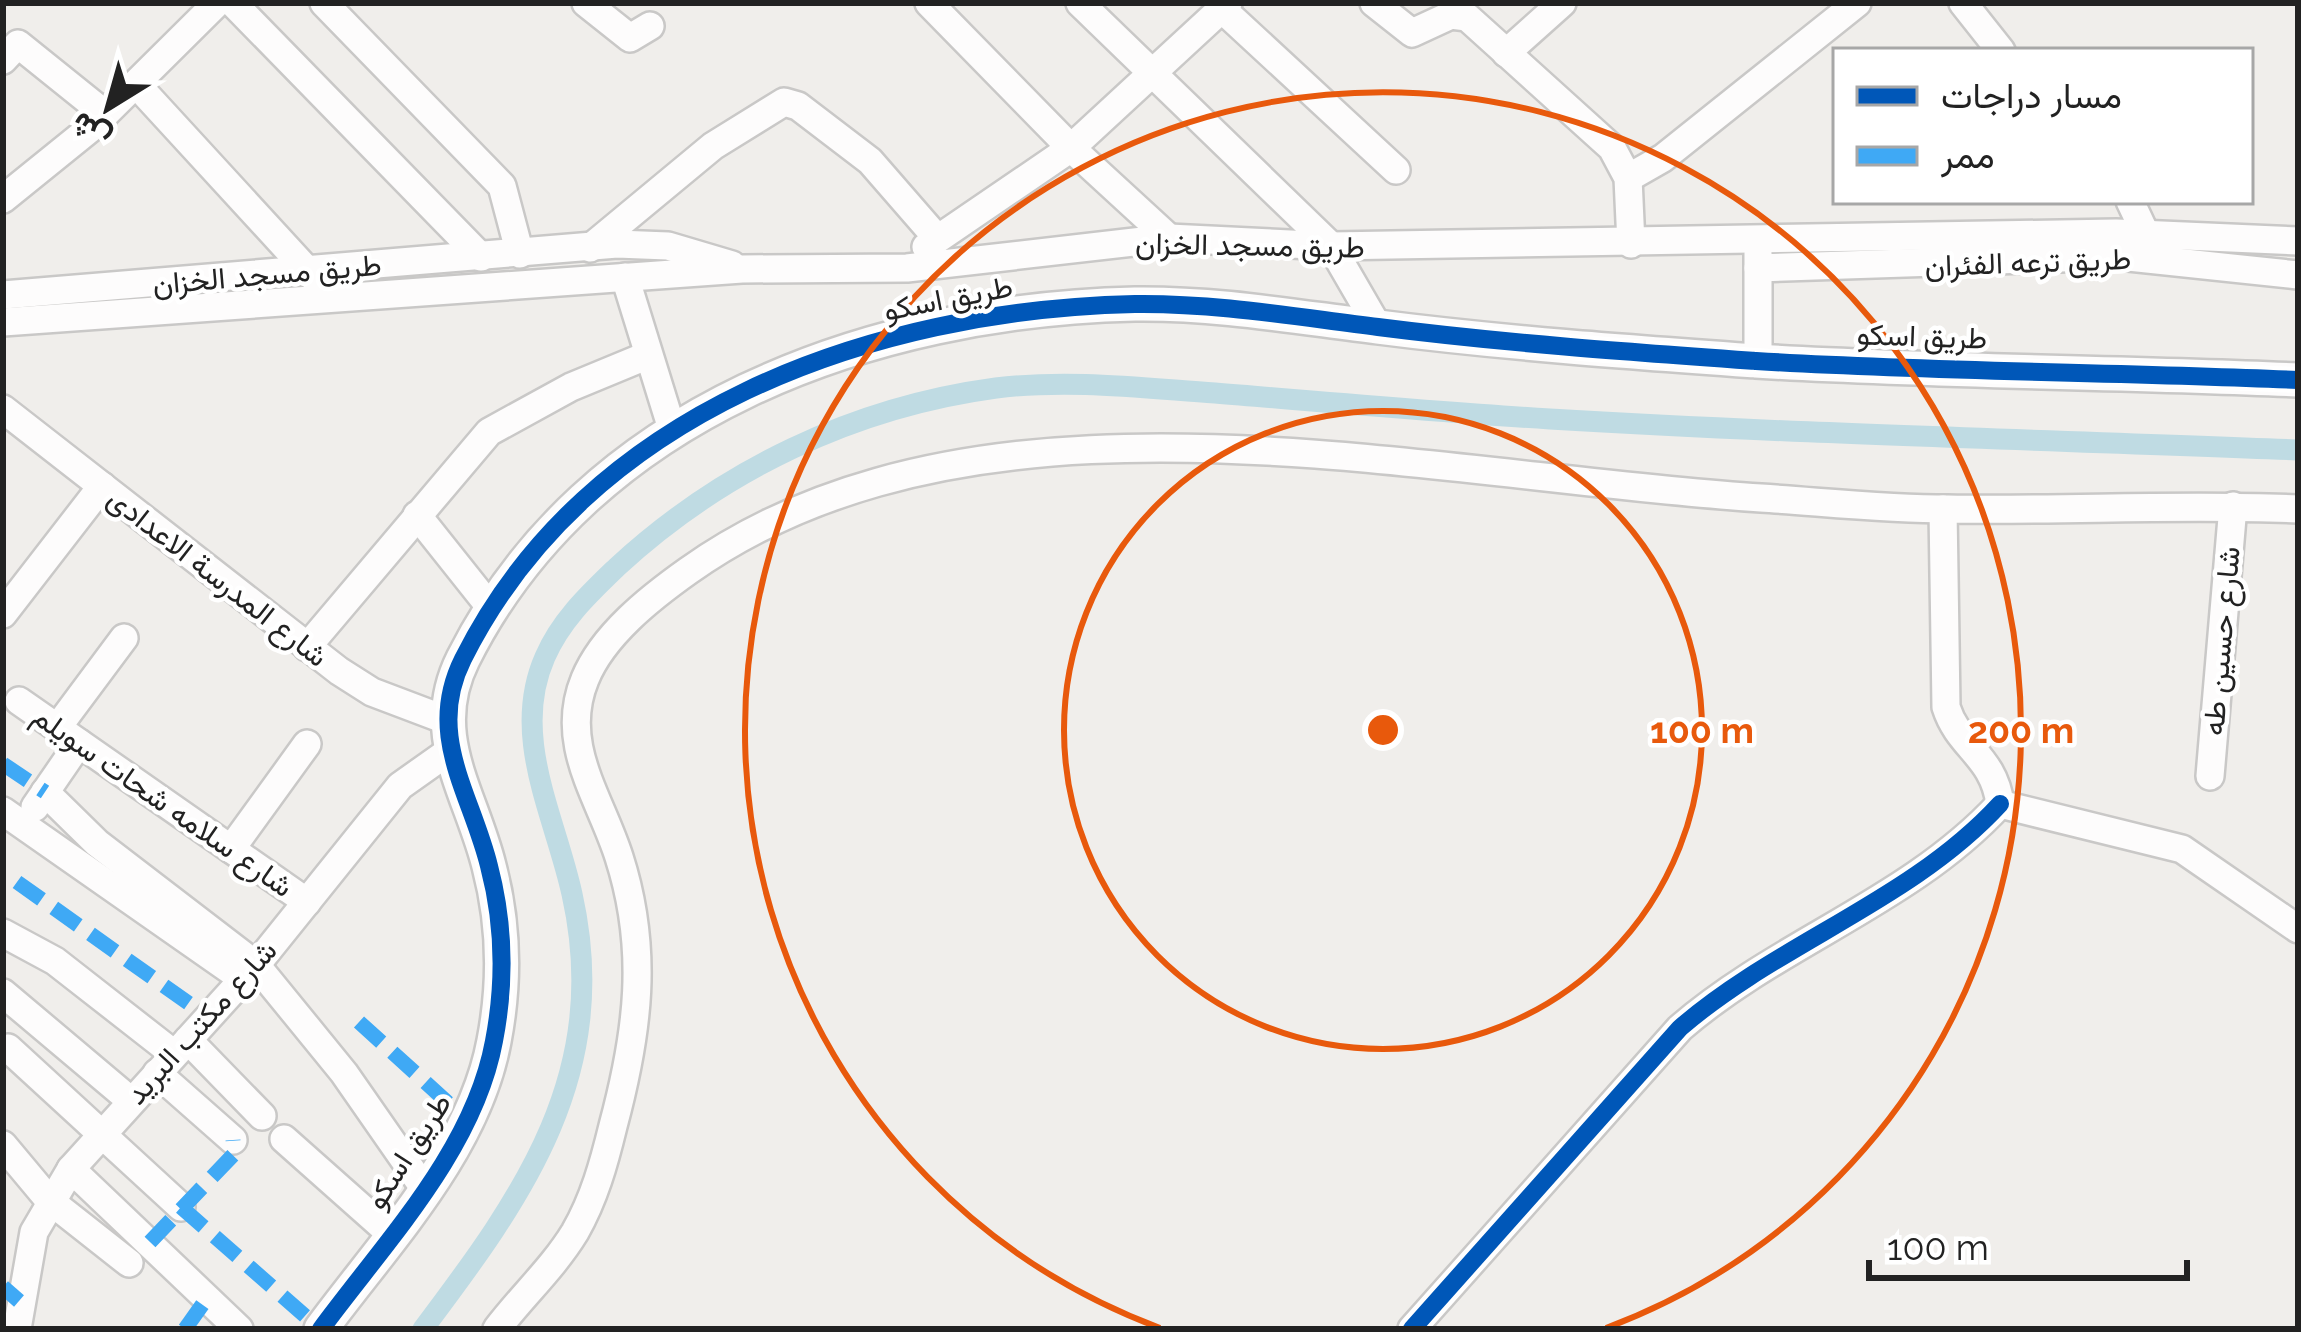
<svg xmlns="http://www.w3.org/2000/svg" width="2301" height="1332" font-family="Raleway,Vazirmatn,sans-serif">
<rect width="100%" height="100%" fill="#f0eeeb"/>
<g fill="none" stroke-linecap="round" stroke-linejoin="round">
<!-- canal -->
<path stroke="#bfdbe3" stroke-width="21" d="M423,1329C524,1195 612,1073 572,894C555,816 510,736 545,657C561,620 589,594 617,567C722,470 854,407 996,388C1069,379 1142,388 1215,393C1326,402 1438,412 1550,419C1799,434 2049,440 2298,450"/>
<defs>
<g id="minor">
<path d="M233,3L481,257"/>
<path d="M324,3L502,186L520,254"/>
<path d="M586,3L630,38L650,26"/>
<path d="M1080,3L1331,246L1378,327"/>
<path d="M1374,3L1412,33L1451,15L1467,17L1612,148L1628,178L1631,244"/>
<path d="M1963,3L2001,51"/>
<path d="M1222,9L1396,170"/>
<path d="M1506,53L1562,3"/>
<path d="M3,60L18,44L105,114"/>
<path d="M137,85L317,281"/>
<path d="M1628,178L1663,158L1857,3"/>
<path d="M3,199L92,127L217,3"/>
<path d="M2130,201L2146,235"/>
<path d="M1169,238L1071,148L1228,3"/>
<path d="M926,247L1071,148L929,3"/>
<path d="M590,248L713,146L784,102L798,106L870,161L937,238"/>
<path d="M1758,268L2119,256L2298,275"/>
<path d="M625,277L672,429"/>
<path d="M3,295L617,244L668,246L732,265"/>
<path d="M3,322L742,269L907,268L1169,238L1331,246L2116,233L2298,241"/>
<path d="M1758,361V253"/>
<path d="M3,409L339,671L372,692L446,720"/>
<path d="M1943,509L1946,707C1959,748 1994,756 2000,804"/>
<path d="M417,515L491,608"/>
<path d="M3,614L102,486"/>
<path d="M307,647L489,432L571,387L646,356"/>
<path d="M19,701L307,902"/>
<path d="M57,728L124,638"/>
<path d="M2210,776L2233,506"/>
<path d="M45,792L97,843L256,965L344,1073L424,1188"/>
<path d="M2000,804L2182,849L2298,929"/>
<path d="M35,807L79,743"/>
<path d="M3,811L243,979"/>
<path d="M231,849L307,744"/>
<path d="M3,933L55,961L174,1054"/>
<path d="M3,993L130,1100"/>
<path d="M188,1040L262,1116"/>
<path d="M8,1048L181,1207"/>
<path d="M157,1073L233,1140"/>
<path d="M284,1139L391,1234"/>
<path d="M3,1145L49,1200L129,1263"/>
<path d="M71,1169L239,1329"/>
<path d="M17,1329L34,1232L71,1169L256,965L400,786L448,752"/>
<path d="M497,1329C522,1296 553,1268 575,1232C594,1199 604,1163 613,1126C638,1033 649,950 619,857C600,797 558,744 585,679C603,635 650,598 688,571C981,363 1426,477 1761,498C1823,502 1886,509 1948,509C2065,511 2181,504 2298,509"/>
<path d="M1412,1329L1680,1028C1778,943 1911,901 2000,804"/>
</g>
<path id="tertiary" d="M321,1329C385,1242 474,1150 494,1041C505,984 504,923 489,866C471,793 425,735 463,659C587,411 871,310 1135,304C1217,303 1296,317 1378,327C1503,343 1630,352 1756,361C1936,372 2118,372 2298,380"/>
</defs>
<!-- minor casing -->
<use href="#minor" stroke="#c9c8c7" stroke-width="32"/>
<!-- tertiary casing -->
<use href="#tertiary" stroke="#c9c8c7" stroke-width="38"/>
<!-- minor -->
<use href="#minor" stroke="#fdfcfc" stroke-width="27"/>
<!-- tertiary -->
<use href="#tertiary" stroke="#fdfcfc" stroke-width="33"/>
<!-- quiet -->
<g stroke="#3fa9f5" stroke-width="15" stroke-dasharray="30 15" stroke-linecap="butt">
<path d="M3,764L45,792"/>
<path d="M17,882L208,1017"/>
<path d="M359,1022L468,1121"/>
<path d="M181,1207L320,1329"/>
<path d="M150,1242L234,1154L233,1140"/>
<path d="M3,1287L19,1301"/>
<path d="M185,1329L207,1298"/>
</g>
<defs>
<g id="cycleway">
<path d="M321,1329C385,1242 474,1150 494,1041C505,984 504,923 489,866C471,793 425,735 463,659C587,411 871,310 1135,304C1217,303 1296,317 1378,327C1503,343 1630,352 1756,361C1936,372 2118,372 2298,380"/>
<path d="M1412,1329L1680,1028C1778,943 1911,901 2000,804"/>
</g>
</defs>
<!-- cycleway casing -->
<use href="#cycleway" stroke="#fff" stroke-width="26"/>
<!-- cycleway -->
<use href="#cycleway" stroke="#0057b8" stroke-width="18"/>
</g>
<!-- distance rings -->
<g fill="none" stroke="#e8590c" stroke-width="6">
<circle cx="1383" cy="730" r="319"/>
<path d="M1160 1328A638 638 0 1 1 1606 1328"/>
</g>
<g text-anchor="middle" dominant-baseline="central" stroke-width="9" stroke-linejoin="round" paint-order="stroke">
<!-- street labels -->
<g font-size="30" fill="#222" stroke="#fff">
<text transform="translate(1250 245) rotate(1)">طريق مسجد الخزان</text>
<text transform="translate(2028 262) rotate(-2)">طريق ترعه الفئران</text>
<text transform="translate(267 274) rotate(-5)">طريق مسجد الخزان</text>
<text transform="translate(948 298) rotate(-11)">طريق اسكو</text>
<text transform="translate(1922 336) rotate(2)">طريق اسكو</text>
<text transform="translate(218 577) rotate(38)">شارع المدرسة الاعدادى</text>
<text transform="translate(2221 641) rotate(-85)">شارع حسين طه</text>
<text transform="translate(163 801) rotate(35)">شارع سلامه شحات سويلم</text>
<text transform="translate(201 1022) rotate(-48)">شارع مكتب البريد</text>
<text transform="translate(408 1151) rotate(-57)">طريق اسكو</text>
</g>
</g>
<circle cx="1383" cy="730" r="18" fill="#e8590c" stroke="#fff" stroke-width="6"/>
<g font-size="36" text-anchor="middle" font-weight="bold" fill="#e8590c" stroke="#fff" stroke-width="9" stroke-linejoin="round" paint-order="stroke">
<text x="1702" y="743">100 m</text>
<text x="2021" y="743">200 m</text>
</g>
<!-- border -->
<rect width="2301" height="1332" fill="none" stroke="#222222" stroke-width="12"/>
<!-- legend -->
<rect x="1833" y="48" width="420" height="156" fill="#ffffff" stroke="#a7a7a7" stroke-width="3"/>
<rect x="1857" y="87" width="60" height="18" fill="#0057b8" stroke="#a7a7a7" stroke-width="3"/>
<text x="1941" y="108" font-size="36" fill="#222222">مسار دراجات</text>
<rect x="1857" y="147" width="60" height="18" fill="#3fa9f5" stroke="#a7a7a7" stroke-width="3"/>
<text x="1941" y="168" font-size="36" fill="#222222">ممر</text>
<!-- north arrow -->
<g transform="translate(108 108) rotate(217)" stroke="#ffffff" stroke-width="9" paint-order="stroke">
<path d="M0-9L21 45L0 30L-21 45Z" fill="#222222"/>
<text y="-18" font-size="33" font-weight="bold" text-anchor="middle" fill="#222222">ش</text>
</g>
<!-- scale -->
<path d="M1869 1260v18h318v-18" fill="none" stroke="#222222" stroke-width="6"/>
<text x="1887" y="1260" font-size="36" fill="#222222" stroke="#ffffff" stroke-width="9" paint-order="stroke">100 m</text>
</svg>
